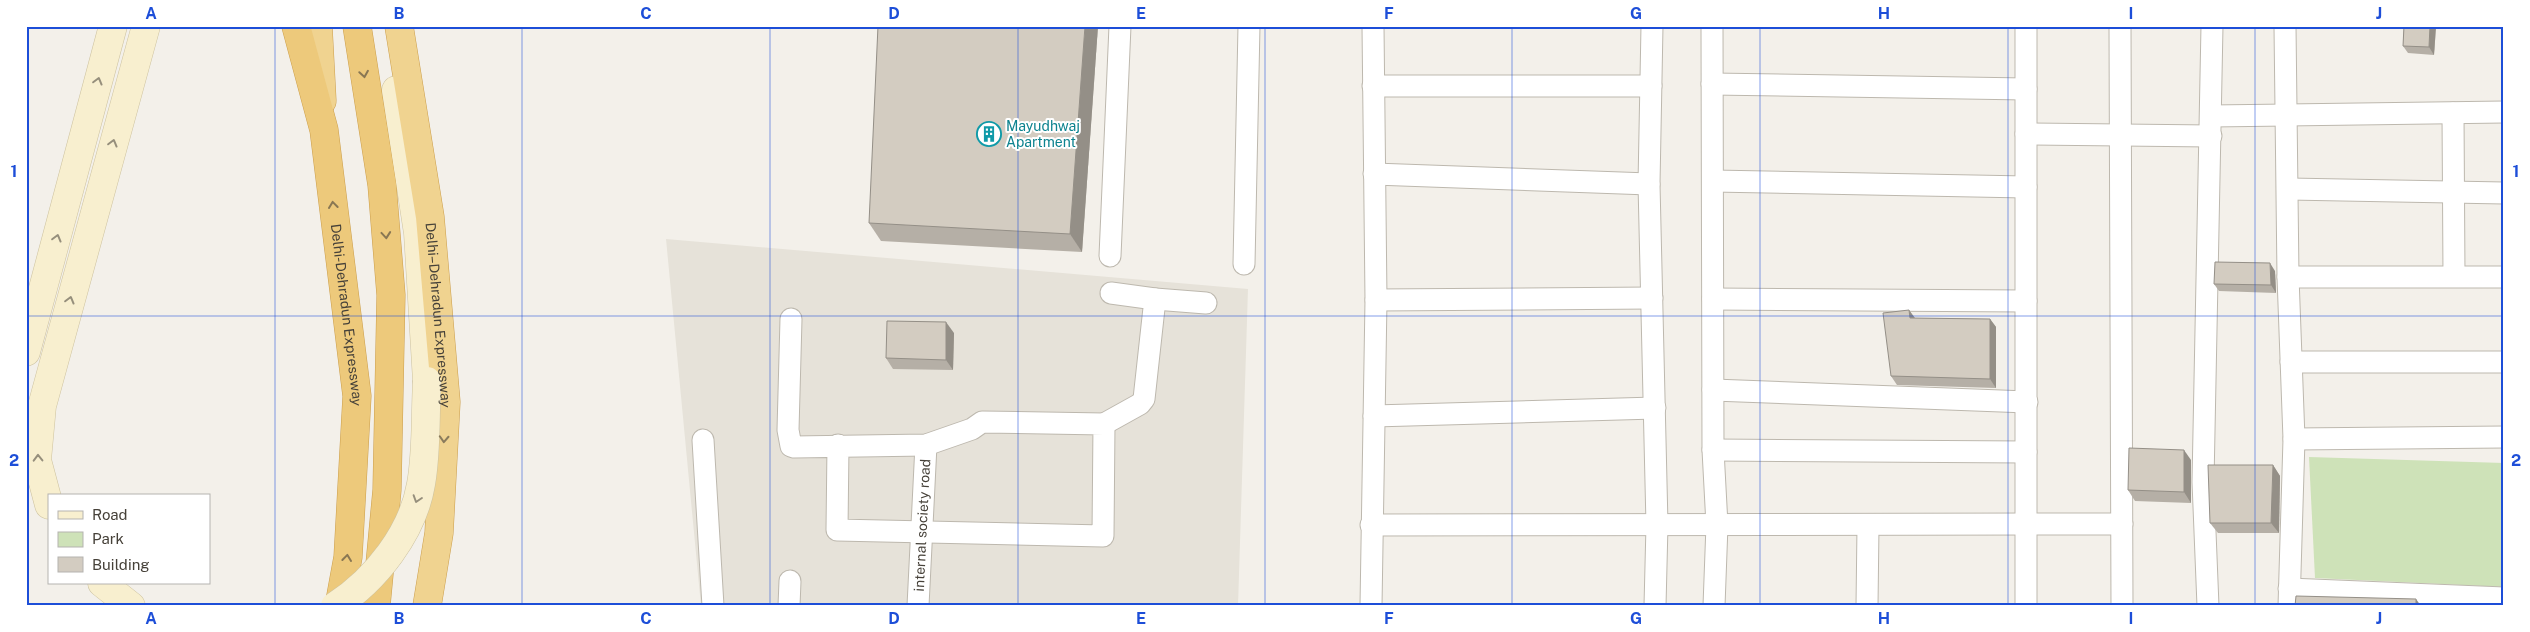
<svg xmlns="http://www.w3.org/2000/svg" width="2530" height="632" font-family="'Public Sans',sans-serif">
<rect width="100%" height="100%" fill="#f3f0ea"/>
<!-- residential -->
<path fill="#e6e2d9" d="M666,239L1248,289L1238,606H701Z"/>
<!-- green -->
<path fill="#cee2b8" d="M2309,457L2504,463V587L2315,578Z"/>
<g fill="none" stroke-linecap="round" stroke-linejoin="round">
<defs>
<g id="minor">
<path d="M1652,26L1649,184L1657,525L1655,606"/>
<path d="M1712,26L1713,450L1717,525L1714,606"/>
<path d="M2120,26L2122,606"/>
<path d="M2285,26L2288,277L2294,439L2289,606"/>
<path d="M1712,84L2026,89"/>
<path d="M1373,86H1651"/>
<path d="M2453,113L2454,276"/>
<path d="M2211,116L2504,112"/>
<path d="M2026,134L2211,136"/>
<path d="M1374,174L1649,184"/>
<path d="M1713,181L2026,187"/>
<path d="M2289,189L2504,193"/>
<path d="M1110,256L1120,26"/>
<path d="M1244,264L1249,26"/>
<path d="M2288,277H2504"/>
<path d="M1155,299L1206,303"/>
<path d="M1713,299L2026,301"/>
<path d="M1376,300L1652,298"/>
<path d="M791,319L788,430L791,446L794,447L926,445L972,429L982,422L1104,424L1103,536L837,530L838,445"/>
<path d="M2291,362H2504"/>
<path d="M1713,390L2027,402"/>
<path d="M1374,416L1655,408"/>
<path d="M1104,424L1140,404L1144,399L1155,299L1111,293"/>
<path d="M2294,439L2504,437"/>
<path d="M703,440L713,606"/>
<path d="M1713,450L2026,452"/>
<path d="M1371,525L2122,524"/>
<path d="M2289,589L2504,598"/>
<path d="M789,606L790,581"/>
<path id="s1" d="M918,606L926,445"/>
<path d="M1371,606L1376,300L1373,26"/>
<path d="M1867,606L1868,526"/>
<path d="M2026,606V26"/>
<path d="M2208,606L2203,482L2212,26"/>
</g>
<g id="secondary">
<path d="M396,90L418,233L427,381"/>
<path d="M26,352L113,26"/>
<path d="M49,505L37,460L42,406L146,26"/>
<path d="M102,583L131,606"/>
</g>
<g id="trunk">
<path d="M318,26L322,101"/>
<path id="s2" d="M399,26L430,217L446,402L439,533L427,606"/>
</g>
<g id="motorway">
<path id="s3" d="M296,26L324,130L357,396L348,557L339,606"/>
<path d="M357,26L382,185L391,295L387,490L376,606"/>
</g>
</defs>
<!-- minor casing -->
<use href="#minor" stroke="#bdb8ae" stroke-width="23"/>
<!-- secondary casing -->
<use href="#secondary" stroke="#cdc29f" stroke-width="29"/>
<!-- trunk casing -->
<use href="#trunk" stroke="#cb9e4c" stroke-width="29"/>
<!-- motorway casing -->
<use href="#motorway" stroke="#cb9e4c" stroke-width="29"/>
<!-- minor -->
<use href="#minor" stroke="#fff" stroke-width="21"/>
<!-- secondary -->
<use href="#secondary" stroke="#f8efcf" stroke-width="28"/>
<!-- trunk -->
<use href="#trunk" stroke="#f0d390" stroke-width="28"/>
<!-- motorway -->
<use href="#motorway" stroke="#edc97b" stroke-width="28"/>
<defs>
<path id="secondary-bridge" d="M335,606C376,580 413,532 421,484C427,451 425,415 427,381"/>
</defs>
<!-- secondary-bridge casing -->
<use href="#secondary-bridge" stroke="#cdc29f" stroke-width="29" stroke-linecap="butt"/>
<!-- secondary-bridge -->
<use href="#secondary-bridge" stroke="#f8efcf" stroke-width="28"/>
</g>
<!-- wall -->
<g fill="#b5afa6">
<path d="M1098,26L1082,252L881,241L869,223Z"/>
<path d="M2404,26H2436L2434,55L2408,53L2403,46Z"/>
<path d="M2275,271L2276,293L2219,291L2214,284Z"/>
<path d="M1909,310L1914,318L1990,319L1996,327V388L1897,385L1891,376Z"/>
<path d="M954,333L953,370L893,369L886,358Z"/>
<path d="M2191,460V503L2135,501L2128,490Z"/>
<path d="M2273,465L2280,476L2279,533H2218L2210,523Z"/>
</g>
<!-- shaded-wall -->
<g fill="#948f87">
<path d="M1085,26H1098L1082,252L1070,234Z"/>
<path d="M2430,26H2436L2434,55L2429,47Z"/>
<path d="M2270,263L2275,271L2276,293L2271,285Z"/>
<path d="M1909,310L1915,318H1910Z"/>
<path d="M1990,319L1996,327V388L1990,379Z"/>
<path d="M946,322L954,333L953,370L946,360Z"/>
<path d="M2184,450L2191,460V503L2184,492Z"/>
<path d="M2273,465L2280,476L2279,533L2271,523Z"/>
<path d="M2416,599L2421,606H2416Z"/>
</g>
<!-- building -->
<g fill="#d3ccc1" stroke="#948f87">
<path d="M878,26H1085L1070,234L869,223Z"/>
<path d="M2404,26H2430L2429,47L2403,46Z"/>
<path d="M2215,262L2270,263L2271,285L2214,284Z"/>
<path d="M1909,310L1910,318L1990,319V379L1891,376L1883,313Z"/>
<path d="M887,321L946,322V360L886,358Z"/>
<path d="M2129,448L2184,450V492L2128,490Z"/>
<path d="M2208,465H2273L2271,523H2210Z"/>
<path d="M2296,596L2416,599V606H2295Z"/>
</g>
<!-- one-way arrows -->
<defs><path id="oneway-chevron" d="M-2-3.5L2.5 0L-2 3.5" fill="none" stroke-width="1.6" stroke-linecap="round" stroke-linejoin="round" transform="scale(1.25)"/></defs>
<g stroke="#897753">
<use href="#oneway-chevron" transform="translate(364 74) rotate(81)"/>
<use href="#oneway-chevron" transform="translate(333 205) rotate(-97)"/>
<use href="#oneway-chevron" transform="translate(386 235) rotate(85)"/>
<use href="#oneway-chevron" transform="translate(347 558) rotate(-83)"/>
</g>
<g stroke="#968f7c">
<use href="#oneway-chevron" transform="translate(98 81) rotate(-75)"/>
<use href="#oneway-chevron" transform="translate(113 143) rotate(-75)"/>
<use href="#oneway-chevron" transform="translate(57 238) rotate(-75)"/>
<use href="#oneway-chevron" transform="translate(70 300) rotate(-75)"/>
<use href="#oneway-chevron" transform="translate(38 458) rotate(-91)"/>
<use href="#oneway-chevron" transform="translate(417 499) rotate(108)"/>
</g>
<use stroke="#8a7b5c" href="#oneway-chevron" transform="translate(444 439) rotate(93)"/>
<!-- grid -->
<path fill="none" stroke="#1d4ed8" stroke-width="1" stroke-opacity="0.55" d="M275,26V606M522,26V606M770,26V606M1018,26V606M1265,26V606M1512,26V606M1760,26V606M2008,26V606M2255,26V606M26,316H2504"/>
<!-- icons -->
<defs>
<symbol id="building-ring" viewBox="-11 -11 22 22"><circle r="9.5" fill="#fff" stroke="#0f9aa8" stroke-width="1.5"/><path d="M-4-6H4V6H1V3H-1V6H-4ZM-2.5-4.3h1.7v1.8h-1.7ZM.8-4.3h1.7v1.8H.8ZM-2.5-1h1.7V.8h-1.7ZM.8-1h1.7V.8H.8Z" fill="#0f9aa8"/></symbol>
</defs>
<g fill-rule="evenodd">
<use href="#building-ring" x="975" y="120" width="28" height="28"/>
</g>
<g text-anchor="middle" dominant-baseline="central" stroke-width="4" stroke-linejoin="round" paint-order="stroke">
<!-- culture labels -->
<g font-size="14" fill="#0d838f" stroke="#fff" text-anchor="start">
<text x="1006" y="126">Mayudhwaj<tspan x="1006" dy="16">Apartment</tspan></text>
</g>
<!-- street labels -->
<g font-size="14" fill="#464139" stroke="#fff">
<text stroke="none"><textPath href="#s3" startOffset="294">Delhi-Dehradun Expressway</textPath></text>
<text stroke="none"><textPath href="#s2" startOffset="292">Delhi–Dehradun Expressway</textPath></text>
<text stroke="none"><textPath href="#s1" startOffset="81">internal society road</textPath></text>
</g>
</g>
<!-- border -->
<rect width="2530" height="632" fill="none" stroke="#ffffff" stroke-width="55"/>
<!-- legend -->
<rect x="48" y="494" width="162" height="90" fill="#ffffff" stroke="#b5b3b0"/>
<rect x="58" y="511" width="25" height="8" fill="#f8efcf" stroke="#b5b3b0"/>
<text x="92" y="520" font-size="15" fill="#464139">Road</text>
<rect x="58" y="532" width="25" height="15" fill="#cee2b8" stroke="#b5b3b0"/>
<text x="92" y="544" font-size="15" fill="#464139">Park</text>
<rect x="58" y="557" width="25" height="15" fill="#d3ccc1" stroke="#b5b3b0"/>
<text x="92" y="570" font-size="15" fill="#464139">Building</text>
<rect x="28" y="28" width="2474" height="576" fill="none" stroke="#1d4ed8" stroke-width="2"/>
<g font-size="16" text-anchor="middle" font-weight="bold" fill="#1d4ed8">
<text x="151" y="19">A</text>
<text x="399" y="19">B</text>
<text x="646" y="19">C</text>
<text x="894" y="19">D</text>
<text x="1141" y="19">E</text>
<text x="1389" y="19">F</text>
<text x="1636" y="19">G</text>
<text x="1884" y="19">H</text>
<text x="2131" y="19">I</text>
<text x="2379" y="19">J</text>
<text x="14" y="177">1</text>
<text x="2516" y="177">1</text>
<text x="14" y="466">2</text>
<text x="2516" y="466">2</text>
<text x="151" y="624">A</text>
<text x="399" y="624">B</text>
<text x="646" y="624">C</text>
<text x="894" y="624">D</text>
<text x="1141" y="624">E</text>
<text x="1389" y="624">F</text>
<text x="1636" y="624">G</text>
<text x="1884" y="624">H</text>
<text x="2131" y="624">I</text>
<text x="2379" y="624">J</text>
</g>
</svg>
